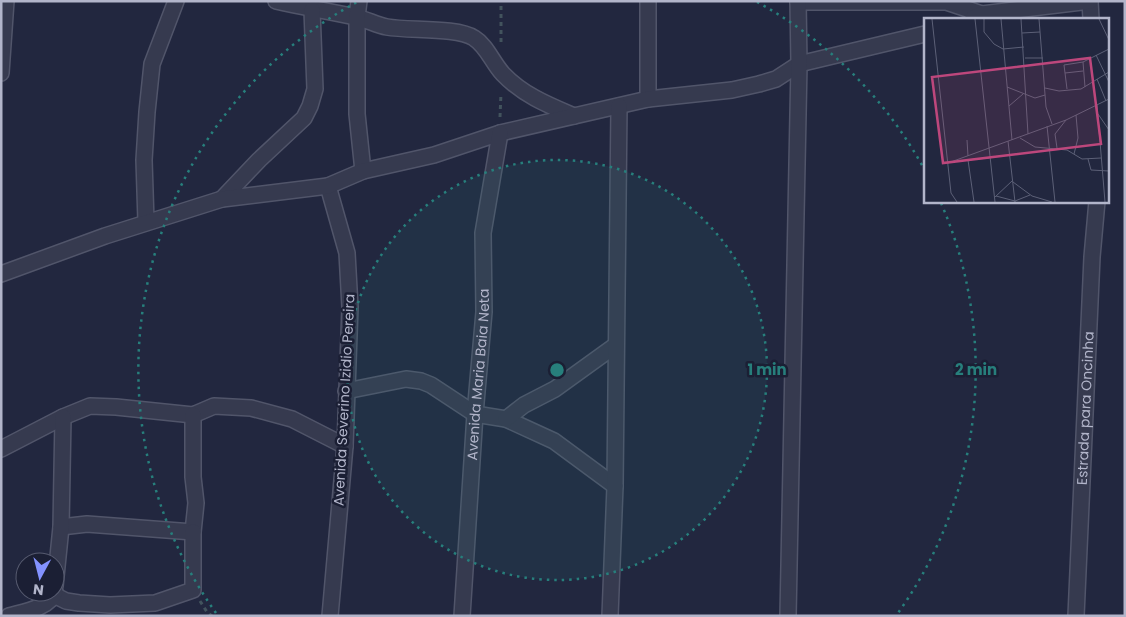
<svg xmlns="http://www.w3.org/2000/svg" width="1126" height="617" font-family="Poppins,sans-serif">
<rect width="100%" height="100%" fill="#22273f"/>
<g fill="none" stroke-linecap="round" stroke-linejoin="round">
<defs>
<g id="minor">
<path d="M276,1C302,7 328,11 355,17C366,19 376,25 387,27C409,31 457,27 474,38C487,46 492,62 503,74C523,95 548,105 574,116"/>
<path d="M359,1L357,17V114L363,171"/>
<path d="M1090,1L1091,19"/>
<path d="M798,2H946L982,14"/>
<path d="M973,18L982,14L1090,1"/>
<path d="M1,73L6,1"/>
<path d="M648,99V1"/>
<path d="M328,186L347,253L350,307L345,446L330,616"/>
<path d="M222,199L259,160L304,118L310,106L315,89L312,10"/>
<path d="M146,222L144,160L147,112L152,64L176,1"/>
<path d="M1,274L105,236L222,199L328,186L363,171L434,155L500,133L648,99L732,90L759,84L776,79L799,64L925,34"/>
<path d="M346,391L406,379L421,381L431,385L475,414L506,419L554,441L615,486"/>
<path d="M506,419L524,405L555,389L616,345"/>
<path d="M1,449L63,417L90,406L116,407L193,415L214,406L251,408L292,419L345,446"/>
<path d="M61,527L87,524L193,532L196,503L193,477V415"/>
<path d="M55,586L61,527L63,417"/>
<path d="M54,595L66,601L79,603L110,605L155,603L193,590V532"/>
<path d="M9,616C23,612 50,608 55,592"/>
<path id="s1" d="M462,616L475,414L484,312L483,233L500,133"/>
<path d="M610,616L615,486L619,106"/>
<path d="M788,616L799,64L798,1"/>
<path id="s2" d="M1076,616L1092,257L1097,201"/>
</g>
</defs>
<!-- minor casing -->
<use href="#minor" stroke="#51556a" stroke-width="18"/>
<!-- path -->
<g stroke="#42535d" stroke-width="3" stroke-dasharray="4 4" stroke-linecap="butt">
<path d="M501,42V1"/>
<path d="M500,117L501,93"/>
<path d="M200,601L207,612L212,616"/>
</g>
<!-- minor -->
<use href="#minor" stroke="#363a4f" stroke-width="15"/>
</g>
<!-- distance rings -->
<circle cx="557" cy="370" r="210" fill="#277f7c" fill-opacity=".12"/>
<g fill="none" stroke="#277f7c" stroke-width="2.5" stroke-dasharray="2.5 5">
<circle cx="557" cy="370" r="210"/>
<path d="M216 613A419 419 0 0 1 357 2M757 2A419 419 0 0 1 923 167M941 203A419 419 0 0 1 898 613"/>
</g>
<g text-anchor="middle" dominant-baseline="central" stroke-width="5" stroke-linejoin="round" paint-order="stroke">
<!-- street labels -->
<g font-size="14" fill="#b2b5ca" stroke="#1b1f34">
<text stroke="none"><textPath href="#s1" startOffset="242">Avenida Maria Baia Neta</textPath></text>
<text transform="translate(344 400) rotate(-87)">Avenida Severino Izidio Pereira</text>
<text stroke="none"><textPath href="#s2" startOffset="208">Estrada para Oncinha</textPath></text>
</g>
</g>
<!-- overview -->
<g transform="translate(924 18)">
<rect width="185" height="185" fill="#22273f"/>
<path fill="none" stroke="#5c6077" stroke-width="1" d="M8,1L27,175L33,184M51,1L71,184M60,1V14L70,26L79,31L100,29M77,1L88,122M97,1L104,116M115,1L122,89L128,106M175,1L185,22M98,15L116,14M172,37L185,64M101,40H119M141,55L140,47L159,44M173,61L182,83M83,69L111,80L121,77M161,69L159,44L185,31M121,70L135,73L157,71L185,54M143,71L141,55L159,53M173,87L181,184M85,88L99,76M174,96L185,112M123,108L131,184M96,120L111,129L143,132L158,141L177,140M43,122L44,138M84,123L91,184M133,130L131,116L142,102M150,136L154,120L152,97M164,141L167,152L185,153M43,142L65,140M44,142L50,184M24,145L142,102L185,81M89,164L108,178L128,184M72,178L91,183L106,177M71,179L88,163"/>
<path fill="#bd477c" fill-opacity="0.15" stroke="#bd477c" stroke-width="2.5" d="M166,40L177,126L19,145L8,59Z"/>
<rect width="185" height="185" fill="none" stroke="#b2b5ca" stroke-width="2.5"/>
</g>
<circle cx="557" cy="370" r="8" fill="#277f7c" stroke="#1b1f34" stroke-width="2.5"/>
<g font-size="15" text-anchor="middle" font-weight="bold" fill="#277f7c" stroke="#1b1f34" stroke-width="5" stroke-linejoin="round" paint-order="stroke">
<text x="767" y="375">1 min</text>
<text x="976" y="375">2 min</text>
</g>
<!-- border -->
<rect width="1126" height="617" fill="none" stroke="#b2b5ca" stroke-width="5"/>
<!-- north arrow -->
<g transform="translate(40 577) rotate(187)"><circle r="24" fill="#1b1f34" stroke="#575b70"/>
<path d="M0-4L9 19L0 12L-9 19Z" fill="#8392ff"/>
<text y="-8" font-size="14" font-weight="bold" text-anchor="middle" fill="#b2b5ca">N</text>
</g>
</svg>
